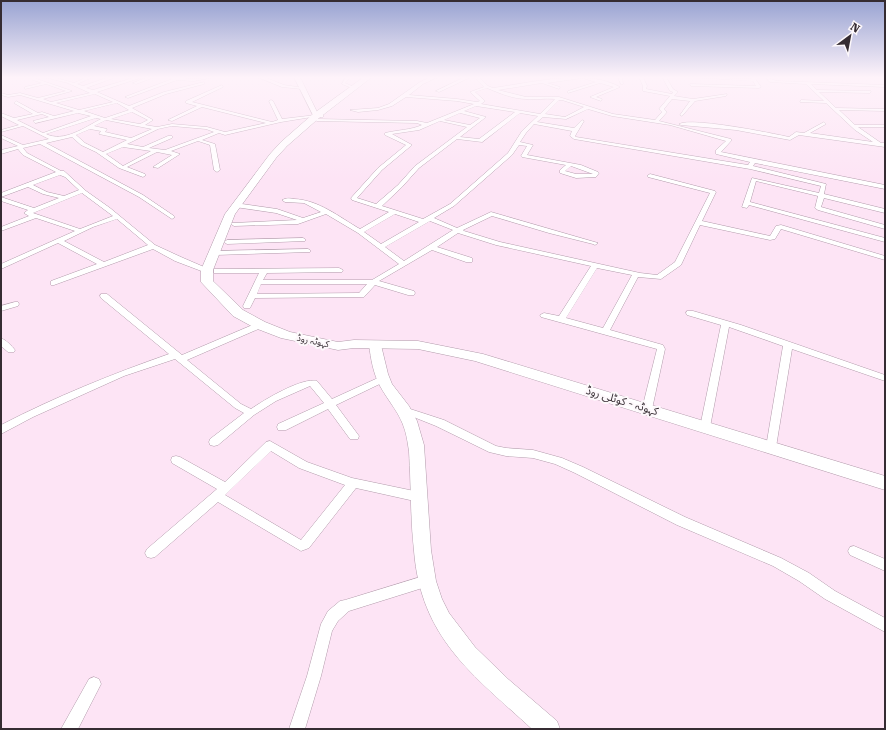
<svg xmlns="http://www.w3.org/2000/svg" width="886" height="730" font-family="'Roboto Serif','Noto Sans Arabic',serif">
<rect width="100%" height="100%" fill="#fde4f5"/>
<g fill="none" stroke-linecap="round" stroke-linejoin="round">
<defs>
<g id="minor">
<path d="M53,77L74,83L87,77H93L77,84L83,86L109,77H116L86,88L93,90L136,77H143L97,92L129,106L164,92L204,82V84L166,94L132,108L153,120L145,125L157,127L172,124L207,127L225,132L266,123L202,107L172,121L168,120L197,106L186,103V101L222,85L223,87L192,102L272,122L278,120L269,101L271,100L273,101L282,119L316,115L318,116L281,122L225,135L219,133L202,140L215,144L220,170L217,172L214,170L210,145L198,141L171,151L180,154L158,168L153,167L172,155L157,152L127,167L145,174L146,175L143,177L119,168L96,152L81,145L72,137L46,143L143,195L174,216L175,217L172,219L139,197L40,144L23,148L27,153L61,171H64L86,191L110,208L155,245L181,257L211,270L207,272H204L175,261L153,249L54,285H51V281L97,264L58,243L1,269V264L75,231L36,218L1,231V227L29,216L24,213L28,210L1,201V197L34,208L59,198L43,194L28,187L1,197V193L56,172L23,155L18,149L1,154V150L18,146L1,138V135L23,145L49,139L23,126L1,132V130L19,125L1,116V113L14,118L33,114L14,103L16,101L38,113L42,112L54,116L74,111L20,95L8,97L1,95V93L8,95L20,93L38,98L66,91L46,84L25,89V87L42,83L33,80L34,78L72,91L43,99L51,102L90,93L68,83L44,77ZM95,94L113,102L79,110L56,103ZM117,103L129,110L105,118L84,111ZM132,112L148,120L140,124L111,119ZM78,113L91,116L43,133L17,120L42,114L49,117L33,121L35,123ZM96,118L101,119C85,127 64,143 46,134ZM106,120L152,129L131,138L105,132L107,129L94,126ZM172,126L206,129L214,132L165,150L149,148L172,138V136H168L143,147L127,144L158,129ZM90,129L101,131L99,134L127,140L103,152L85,143L76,135ZM123,147L151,151L123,166L106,154ZM60,175L65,177L79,190L64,196L47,192L33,185ZM82,193L113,216L80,229L33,213ZM117,219L148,245L104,262L64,241L93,227Z"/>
<path d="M148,77H155L136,84L133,83Z"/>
<path d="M170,77L194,79L215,77L194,81L177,80L128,98L125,97L172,79Z"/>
<path d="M257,77H264L284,85L304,88L302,89L282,87Z"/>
<path d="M346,77H351L345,83L354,87V89L342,84Z"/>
<path d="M431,77H438L423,84L409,95L457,99L477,102L480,101L470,92L484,87L474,77H479L488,86L493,88C530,83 586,68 620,87L596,97L602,99L601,101L590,97L614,87L600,83L568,93V91L596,82L582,78L547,83L560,87L559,89L542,83L498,90L526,97H559L613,114L655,120L662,112L659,109L670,96L643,91V86L639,77H643L647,86L646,89L672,94L673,92L670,91L662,77H666L673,89L678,92L674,96L693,99L727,94L726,96L695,101L682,116L680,115L690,101L672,99L664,109L667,112L659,121L731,139V141L721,152L885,185V189L755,163L753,166L826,184L824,194L885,209V213L824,198L821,207L885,225V229L818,210L815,208L818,196L756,181L750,202L885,238V242L749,205L747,208L742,207L752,178L819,193L821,186L750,169L574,139L570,136L572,131L534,124L526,133L520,142L533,145L527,155L581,165L598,172L599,173L596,177L576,178L560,173V170L566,165L522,157L521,156L527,146L519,145L512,155L454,206L434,218L457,228L491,212L598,243L595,245L593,244L549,233L492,216L463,230L464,231L500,242L640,273L657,275L675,262L710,193L648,177L647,176L650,174L715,191L716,192L702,221L770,236L776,226L781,225L885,256V260L781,229L775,239L770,240L700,225L681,265L661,279L638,277L610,330L663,345L665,349L652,409L650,411H644L642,409L657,349L541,317L540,315L544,313L559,316L591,266L496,245L458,233L437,247L472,258V262H466L432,250L379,281L414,291L415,293L414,295H408L375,285L364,297H361L255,298L250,308H244L243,306L259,273H214V269L339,268L343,270L342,272L267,273L263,280H372L399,264L358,233L326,214L298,224L234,226L231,224L232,223L297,220L276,213L235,207L232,205L235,203L277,209L303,218L321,212L304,203L285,202L282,200C286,198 290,198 294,199C319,200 339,217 360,229L389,212L352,200L351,198L378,168L406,145L385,135V133C397,130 411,130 422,125L417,123L317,121L315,120L317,119L417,121L427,123L474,104L457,101L406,97L392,106L378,110L358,112L350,110L378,108L389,104L420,82ZM487,88C499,93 513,99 527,99C536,100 545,98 555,99L540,114L481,104L485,101L475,92ZM559,100H562L584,107L565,117L545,114ZM476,106L515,112L479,139L460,137L486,117L464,111ZM588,109L612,116L670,125L726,141L716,150V154L750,162L748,165L576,137L575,136L584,121L582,120L574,128L537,122L543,117L566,119ZM460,113L480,118L470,125L444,120ZM520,113L538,116L522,131L508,153L450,204L423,219L382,206L402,187L419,168L457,139L482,142ZM440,121L467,127L415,166L398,185L376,204L357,198L382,170L412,145L392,134L419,130ZM571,166L593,174H576L565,171ZM395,214L419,222L381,244L364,232ZM430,221L453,230L404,261L385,247ZM597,268L632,275L603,328L566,318ZM261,284H367L359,293L257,294Z"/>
<path d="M465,77H471L439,92L436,91Z"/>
<path d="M618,77H622L623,84H621Z"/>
<path d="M691,77L751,79L750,77H754L761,87L759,88L691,86L690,84L756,86L753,81Z"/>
<path d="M765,77L777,81L885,85V87L811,84L817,90L871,91L870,93L819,92L836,108L885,109V111L839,110L855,125H885V127H858L881,143H885V147L799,135L790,140L736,130L681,125L679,124C692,117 771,133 789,137L796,132L804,133L824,122L826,124L810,133L873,142L855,130L826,103L800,102L801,100L824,101L806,84L770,82Z"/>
<path d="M303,238L305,239V241L227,244L224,242L227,240Z"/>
<path d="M308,249L310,250V252L215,255L212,253L215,251Z"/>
<path d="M101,294H107L182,355L257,323H263L264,325L263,327L187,360L241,404L251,409C264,400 302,377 317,381L332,399L380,377H386L388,379L386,381L336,405L359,436L358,439H350L328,409L286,430H278L277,427L278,424L324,403L310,386L276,401L254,415L218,445L214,446L210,445L209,442L210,439L244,413L235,408L175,359L124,376L33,417L1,434V425C55,397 112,374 169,354L101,298L100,296Z"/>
<path d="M15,302H18L19,304L18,306L1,311V306Z"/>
<path d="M687,311H693L741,325L885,375V381L792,349L776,447L775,450L771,451L767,450L766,447L783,346L729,327L710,427L709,430H701L700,427L721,325L687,315L686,313Z"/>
<path d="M1,338C6,340 12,346 15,350L14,352H8L1,346Z"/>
<path d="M404,407L444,420L496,446L506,448L533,450L562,458L583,467L685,517L781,558L809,573L835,591L885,618V632L825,599L799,581L773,566L677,525L575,473L555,464L533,458L506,456L489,452L436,426L401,412L399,410L401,408Z"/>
<path d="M270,441L307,462L352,478L419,492L423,494L425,497L423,500L419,502L356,488L309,548L301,551L218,502L155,557L151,558L147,557L145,553L147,549L217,489L172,463L171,460L172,457L176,456L180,457L225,482L266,442ZM271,451L299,468L345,485L301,540L225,495Z"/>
<path d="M854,546L885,559V571L850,555L848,551L850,547Z"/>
<path d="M427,575L432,577L433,581L432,585L349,611L338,621L332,631L321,676L305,729H289L307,676L321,624L328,611L340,601L345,600Z"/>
<path d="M94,677L99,679L101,684L78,729H61L89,679Z"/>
</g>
<g id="secondary">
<path d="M294,77H300L318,114L323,115V117H314Z"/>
<path d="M375,341L379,342L381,345L388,374L392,384L409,406L417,421L424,445L431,550L436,581L442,599L449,613L475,647L508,679L557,721L560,729H532C472,674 421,638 414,551C411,525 411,498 410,472C409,463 410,454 408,445C404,416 393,409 380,386C373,373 371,359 369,345L371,342Z"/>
</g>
<path id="primary" d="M364,77H372L319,118L287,146L276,158L235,214L213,270V281L243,310L265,322L290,332L338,342L354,340L418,341L483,354L885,476V490L475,361L418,349L354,348L338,350L281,338L255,328L233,316L201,282V270L225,214L270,154L281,142L313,114Z"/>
</defs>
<!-- minor casing -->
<use href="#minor" stroke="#b29bab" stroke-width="1"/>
<!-- secondary casing -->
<use href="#secondary" stroke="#b29bab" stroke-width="1"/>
<!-- primary casing -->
<use href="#primary" stroke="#b29bab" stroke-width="1"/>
<!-- minor -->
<use href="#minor" fill="#fff" fill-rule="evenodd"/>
<!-- secondary -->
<use href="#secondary" fill="#fff" fill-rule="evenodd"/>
<!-- primary -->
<use href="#primary" fill="#fff" fill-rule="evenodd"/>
</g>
<!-- sky -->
<linearGradient id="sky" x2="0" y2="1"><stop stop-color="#98a3d2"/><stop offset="0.43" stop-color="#fef3fa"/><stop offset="1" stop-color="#fef3fa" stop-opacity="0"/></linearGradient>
<rect width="886" height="180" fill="url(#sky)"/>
<g text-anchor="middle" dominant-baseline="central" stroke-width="4" stroke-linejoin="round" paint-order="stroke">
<!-- far-street labels -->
<g font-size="9" fill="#352c32" stroke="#fdf8fb">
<text transform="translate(313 341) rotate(12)">کہوٹہ روڈ</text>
</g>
<!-- street labels -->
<g font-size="11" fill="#352c32" stroke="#fdf8fb">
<text transform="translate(622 401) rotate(17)">کہوٹہ - کوٹلی روڈ</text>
</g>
</g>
<!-- border -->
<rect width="886" height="730" fill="none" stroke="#352c32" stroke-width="4"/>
<!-- north arrow -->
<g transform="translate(850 36) rotate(32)" stroke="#fdf8fb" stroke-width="3" paint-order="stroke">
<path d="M0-3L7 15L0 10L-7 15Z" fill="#352c32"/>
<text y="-6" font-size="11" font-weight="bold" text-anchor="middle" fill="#352c32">N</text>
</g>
</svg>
